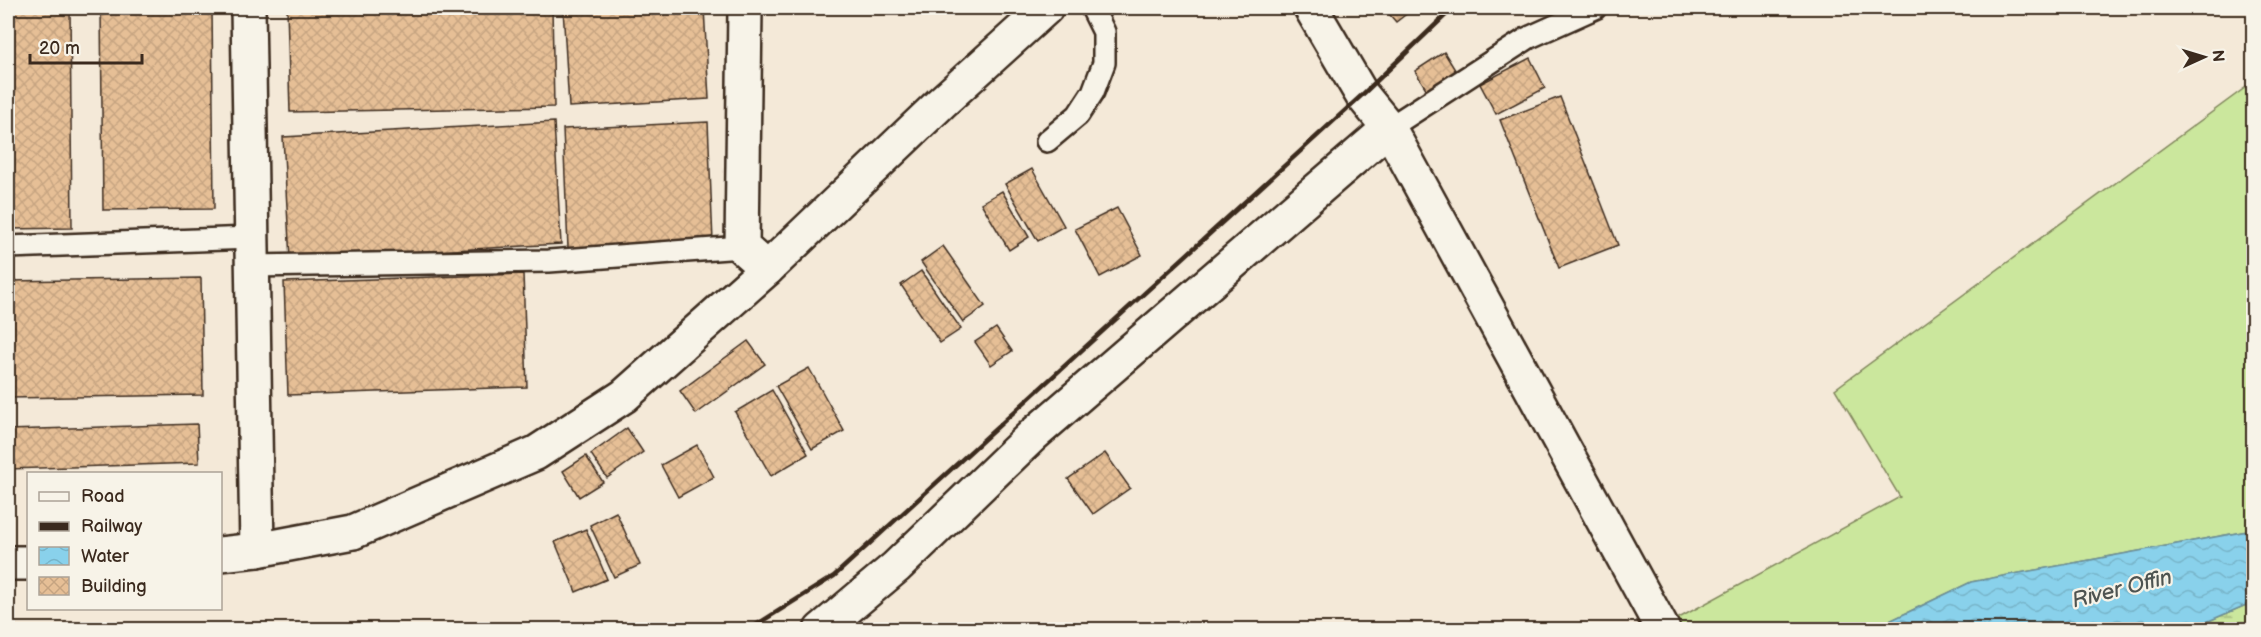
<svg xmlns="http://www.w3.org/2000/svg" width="2261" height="637" font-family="'Balsamiq Sans',sans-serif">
<defs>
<pattern id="wetland-marsh" width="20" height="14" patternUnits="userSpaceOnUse" patternTransform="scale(1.5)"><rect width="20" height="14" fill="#cbe79d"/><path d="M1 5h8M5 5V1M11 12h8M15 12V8" fill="none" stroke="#afc687"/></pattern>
<pattern id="water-waves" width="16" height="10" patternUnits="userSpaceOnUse" patternTransform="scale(1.5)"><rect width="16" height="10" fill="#89d1eb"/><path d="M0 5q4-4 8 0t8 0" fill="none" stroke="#77b4c9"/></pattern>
<pattern id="building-cross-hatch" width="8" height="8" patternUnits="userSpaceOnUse" patternTransform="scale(1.5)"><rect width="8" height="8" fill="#e6bf96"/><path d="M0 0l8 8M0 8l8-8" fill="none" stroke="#c6a481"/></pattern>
</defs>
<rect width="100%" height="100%" fill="#f4e9d8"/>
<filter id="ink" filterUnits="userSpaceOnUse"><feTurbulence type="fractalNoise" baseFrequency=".0167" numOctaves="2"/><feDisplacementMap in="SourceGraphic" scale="12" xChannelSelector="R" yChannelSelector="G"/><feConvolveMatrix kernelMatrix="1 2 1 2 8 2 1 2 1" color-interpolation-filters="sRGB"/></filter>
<g filter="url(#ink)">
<!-- grass -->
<path fill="#cbe79d" stroke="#83885e" stroke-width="1.5" d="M2253,82V530L1971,582L1873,629L1657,630L1900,497L1835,389Z"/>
<!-- wetland -->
<path fill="url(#wetland-marsh)" stroke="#83885e" stroke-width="1.5" d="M2253,602V629H2190Z"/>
<!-- water -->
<path fill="url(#water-waves)" stroke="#6a8e99" stroke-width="1.5" d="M2253,530V602L2190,629H1873L1971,582Z"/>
<!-- building -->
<g fill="url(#building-cross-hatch)" stroke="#3b2a1e" stroke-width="1.5">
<path d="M8,8H70L72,228L8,229Z"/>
<path d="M101,8H212L214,209L103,210Z"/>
<path d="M287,8H552L554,107L290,112Z"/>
<path d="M563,8H704L709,99L569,107Z"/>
<path d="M1384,8H1414L1396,22Z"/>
<path d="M1444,52L1457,73L1428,92L1415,71Z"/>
<path d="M1530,58L1545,88L1496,114L1480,84Z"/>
<path d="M1560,97L1618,245L1559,268L1500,120Z"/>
<path d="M554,122L561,244L290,259L283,137Z"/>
<path d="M708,122L713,242L568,248L563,129Z"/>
<path d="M1032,169L1064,226L1038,241L1005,184Z"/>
<path d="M1002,191L1029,237L1009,250L981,203Z"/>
<path d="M1117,208L1142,255L1100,277L1075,229Z"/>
<path d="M943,246L985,306L963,322L921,262Z"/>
<path d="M921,271L961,329L940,343L901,285Z"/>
<path d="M523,274L527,387L288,395L284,282Z"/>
<path d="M201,278L203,395L8,398V281Z"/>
<path d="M996,328L1012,351L991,365L975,342Z"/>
<path d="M748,341L765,364L696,414L680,391Z"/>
<path d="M809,368L844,431L812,449L776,386Z"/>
<path d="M772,390L808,454L771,476L735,412Z"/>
<path d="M197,424L199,463L8,469V430Z"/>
<path d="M627,428L643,452L607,478L591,454Z"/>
<path d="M697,445L714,477L678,497L661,465Z"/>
<path d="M1105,453L1130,488L1093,514L1068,479Z"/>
<path d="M586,456L603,482L579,497L563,471Z"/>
<path d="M616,512L640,565L614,577L590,525Z"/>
<path d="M586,529L607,579L576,592L555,542Z"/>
</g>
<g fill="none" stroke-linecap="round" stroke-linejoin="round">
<defs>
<g id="service">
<path d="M1389,128L1528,38L1595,8"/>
<path d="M1047,141L1078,115L1093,92L1104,63V32L1092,8"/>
<path d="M8,247L251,238"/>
<path d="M252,266L549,261L742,247"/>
</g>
<g id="minor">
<path d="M248,8L257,550"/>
<path d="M745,8L742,247L767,269"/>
<path d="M220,554L257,550L353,532L536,453L624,396L767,269L941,103L1046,8"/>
<path d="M8,563H28"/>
<path d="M821,630L896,567L1033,435L1389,128"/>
</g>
<path id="tertiary" d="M1311,8L1362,95L1389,128L1663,630"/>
</defs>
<!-- service casing -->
<use href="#service" stroke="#3b2a1e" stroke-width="26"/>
<!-- minor casing -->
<use href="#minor" stroke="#3b2a1e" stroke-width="38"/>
<!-- tertiary casing -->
<use href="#tertiary" stroke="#3b2a1e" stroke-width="38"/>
<!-- service -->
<use href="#service" stroke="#f7f3e8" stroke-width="21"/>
<!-- minor -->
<use href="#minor" stroke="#f7f3e8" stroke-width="33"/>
<!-- tertiary -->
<use href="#tertiary" stroke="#f7f3e8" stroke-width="33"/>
<!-- rail -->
<path stroke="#3b2a1e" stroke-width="4.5" d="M748,630L834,576L1362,95L1453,8"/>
</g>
</g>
<g text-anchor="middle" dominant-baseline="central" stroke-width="4.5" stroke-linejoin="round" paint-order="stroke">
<!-- water labels -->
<g font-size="22" font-style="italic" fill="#4e5451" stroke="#f7f3e8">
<text transform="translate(2122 589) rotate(-14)">River Offin</text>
</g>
</g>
<!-- margin -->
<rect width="2261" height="637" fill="none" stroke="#f7f3e8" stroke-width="30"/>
<rect x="15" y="15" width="2231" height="607" fill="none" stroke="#3b2a1e" stroke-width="2" filter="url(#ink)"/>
<!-- legend -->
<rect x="27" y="472" width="195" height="138" fill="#f7f3e8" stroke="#aca397" stroke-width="1.5"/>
<rect x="39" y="492" width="30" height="9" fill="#f7f3e8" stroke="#aca397" stroke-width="1.5"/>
<text x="81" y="502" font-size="18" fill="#3b2a1e">Road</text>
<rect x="39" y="522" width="30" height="9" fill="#3b2a1e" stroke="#aca397" stroke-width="1.5"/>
<text x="81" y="532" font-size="18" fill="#3b2a1e">Railway</text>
<rect x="39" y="547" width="30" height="18" fill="url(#water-waves)" stroke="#aca397" stroke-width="1.5"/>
<text x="81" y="562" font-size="18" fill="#3b2a1e">Water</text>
<rect x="39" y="577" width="30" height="18" fill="url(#building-cross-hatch)" stroke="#aca397" stroke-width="1.5"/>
<text x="81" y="592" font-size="18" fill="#3b2a1e">Building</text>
<!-- north arrow -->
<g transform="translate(2204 57) rotate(86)" stroke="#f7f3e8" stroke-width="4.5" paint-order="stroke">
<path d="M0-4.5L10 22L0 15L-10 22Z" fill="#3b2a1e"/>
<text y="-9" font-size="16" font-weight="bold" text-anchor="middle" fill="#3b2a1e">N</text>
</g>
<!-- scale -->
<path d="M30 54v9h112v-9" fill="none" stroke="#3b2a1e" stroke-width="3"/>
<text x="39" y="54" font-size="18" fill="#3b2a1e" stroke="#f7f3e8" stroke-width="4.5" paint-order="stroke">20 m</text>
</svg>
